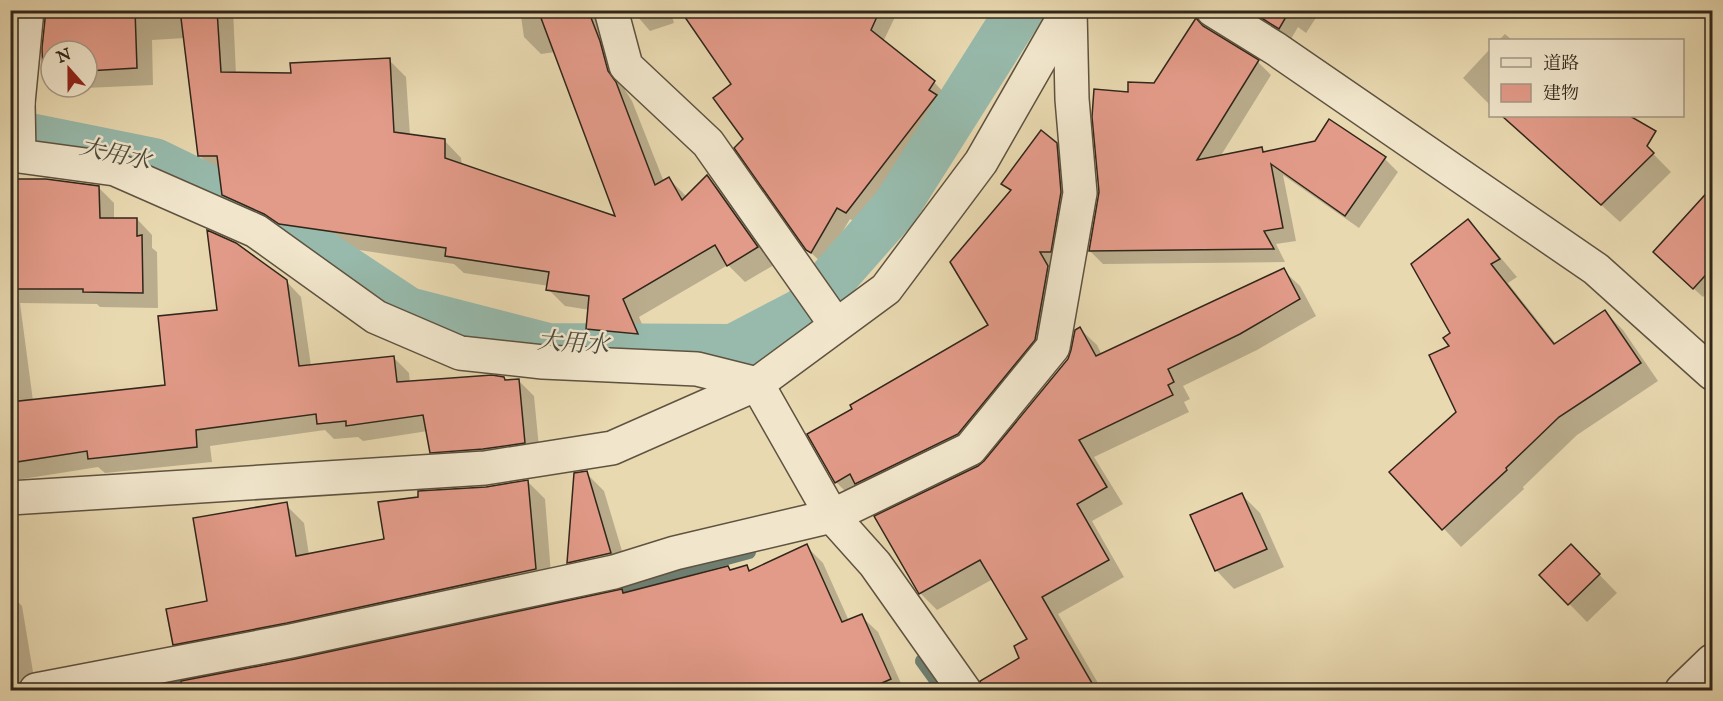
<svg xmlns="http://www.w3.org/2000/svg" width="1723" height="701" font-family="'IM FELL English','Noto Serif JP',serif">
<rect width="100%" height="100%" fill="#e9d9b1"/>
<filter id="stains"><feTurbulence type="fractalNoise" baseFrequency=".00333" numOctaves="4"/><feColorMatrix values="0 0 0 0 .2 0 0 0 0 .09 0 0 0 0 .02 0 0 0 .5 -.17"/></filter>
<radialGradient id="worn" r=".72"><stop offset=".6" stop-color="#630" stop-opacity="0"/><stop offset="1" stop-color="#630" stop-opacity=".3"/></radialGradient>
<!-- shadow -->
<g fill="#0003">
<path d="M47,10H233L236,74L293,75L389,60L406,77L410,136L444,140L461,158L462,165L617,219L555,52L541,54L524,37L520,10H621L612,46L625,90L632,101L664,182L669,179L687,197L707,177L724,194L774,265L745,282L728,265L639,317L653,350L605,346L588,328L590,310L565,306L548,289L549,286L464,273L454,264L298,241L241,212L223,195L220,172H217L199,155L185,38L152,40L153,85L62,89L60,87H87V51H51V78L45,72Z"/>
<path d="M632,10H670L674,23L650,31Z"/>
<path d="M731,10H888L895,17L883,42L934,82L946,95L942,102L948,109L859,225L850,219L823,264L807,249L745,140L733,85Z"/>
<path d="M1244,10H1321L1306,33L1298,27L1291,39Z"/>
<path d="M1204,28L1258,62L1271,75L1220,157L1261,149L1266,153L1316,142L1330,121L1385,159L1398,172L1359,228L1283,175L1296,241L1276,244L1285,262L1103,264L1090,251L1129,93L1154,85Z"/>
<path d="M1505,34L1512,40H1499Z"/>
<path d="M1490,49V105L1463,78Z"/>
<path d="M1503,116H1589L1597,123L1605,116H1616L1671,172L1620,222Z"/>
<path d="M1056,144L1072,160L1050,356L974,449L852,498L836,482L854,410L990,326L1011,192L1003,184Z"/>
<path d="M98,187L114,203V219H137L152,235V248L157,252L158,308L100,307L97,304L20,303L33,401L167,386L219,312L286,281L301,297L311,366L393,357L409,373L410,383L503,378L507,382L519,381L534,396L540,458L447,468L431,452L428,431L363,441L358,437L334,439L325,430L210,446L212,462L105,473L98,467L10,481V211L15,212Z"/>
<path d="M1712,188V287L1703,297L1664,262Z"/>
<path d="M1467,221L1485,239L1517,277L1508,283L1556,344L1605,312L1623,330L1658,381L1577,435L1523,487L1524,489L1461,547L1391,472L1457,413L1452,334Z"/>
<path d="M1283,270L1300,286L1316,316L1257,350L1183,386L1190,399L1184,402L1189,412L1094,457L1123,504L1092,521L1124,577L1058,614L1102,690H989L984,681L1021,658L1029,639L993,579L937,610L920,593L979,467L1069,360L1080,329L1097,345L1102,355Z"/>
<path d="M586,473L604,491L628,571L586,580L568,562Z"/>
<path d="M528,482L545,499L552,586L191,661L174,644L287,506L304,523L309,555L386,540L486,488Z"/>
<path d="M1242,495L1260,513L1284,567L1234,589L1216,570Z"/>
<path d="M806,546L823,563L849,621L861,616L878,632L904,690H173L172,686L621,591L625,594L727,567L731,571L747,567L752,571Z"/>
<path d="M1589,564L1617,593L1587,622L1541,575Z"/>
<path d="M10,587L12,596L22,606L36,690H10Z"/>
</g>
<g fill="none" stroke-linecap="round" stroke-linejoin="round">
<!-- stream -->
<g stroke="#6e7f72" stroke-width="14">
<path d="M617,588L749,552"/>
<path d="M298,659L563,600"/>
<path d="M922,661L943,690"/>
<path d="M128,690L235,671"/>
</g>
<!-- canal -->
<path stroke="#97baac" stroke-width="48" d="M10,133L154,162L260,213L408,311L548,347L733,348L804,311L895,208L1020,10"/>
</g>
<!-- building -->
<g fill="#e39b89" stroke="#30261a" stroke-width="1.5">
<path d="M46,10H135L137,68L87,71V51H51V72L43,73L42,48Z"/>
<path d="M180,10H217L221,72L291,73L290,63L390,58L394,132L445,139V158L615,216L538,10H588L600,41L608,71L616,82L655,185L669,177L682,200L707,175L758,247L727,266L715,245L623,299L638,334L586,329L589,296L546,290L549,272L445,256L446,248L279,224L264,214L222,195L217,156H198Z"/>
<path d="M680,10H880L871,30L935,81L929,90L937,95L846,213L837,208L811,253L806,250L734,148L743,139L713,98L731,84Z"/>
<path d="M1249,10H1290L1279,29Z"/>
<path d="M1196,18L1203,26L1259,60L1197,160L1262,147L1263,152L1315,141L1329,119L1386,157L1345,216L1271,164L1283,228L1264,231L1274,249L1089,251L1099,192L1092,117L1094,89L1128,92V82L1154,83Z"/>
<path d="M1502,116H1630L1656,131L1647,146L1654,153L1601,205Z"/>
<path d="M1041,130L1057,143L1061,192L1051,252H1040L1048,266L1035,340L958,434L855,484L850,474L835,483L807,434L852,409L850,405L988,325L950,262L1011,190L1001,184Z"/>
<path d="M14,179H46L99,186L100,218H137V236L142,235L143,293L83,292V289H11V209L14,210Z"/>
<path d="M1713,186V267L1693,289L1653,252Z"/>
<path d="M1468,219L1500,259L1491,264L1554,344L1605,310L1641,363L1559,417L1506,468L1507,470L1442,530L1389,472L1456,412L1429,355L1449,346L1443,338L1450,333L1411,264Z"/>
<path d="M207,230L236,243L287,280L299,366L394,356L397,382L492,375L504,377L505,380L519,379L525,443L483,449L430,453L423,415L346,426V421L317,424L316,414L196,430L197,447L88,459L87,451L10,463V402L165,385L158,316L217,310Z"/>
<path d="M1284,268L1300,299L1240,334L1168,369L1174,382L1168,385L1173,395L1079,440L1107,487L1077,504L1109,560L1042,597L1096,690H982L980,681L1019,658L1014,646L1027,639L980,560L919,594L874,516L978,466L984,461L1068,359L1071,350L1075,330L1080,327L1096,356Z"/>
<path d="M587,471L611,553L567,563L574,473Z"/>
<path d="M528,480L536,569L287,623L173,645L166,609L207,601L193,518L287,502L296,556L384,539L378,502L418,497V491L486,487Z"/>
<path d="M1242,493L1267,549L1215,571L1190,515Z"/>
<path d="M807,544L842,622L862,614L891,679L866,690H182L181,681L295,659L622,589L623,593L728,566L730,570L747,565L749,571Z"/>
<path d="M1571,544L1600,574L1568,605L1539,575Z"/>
</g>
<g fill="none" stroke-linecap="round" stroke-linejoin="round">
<defs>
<g id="minor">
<path d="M611,10L626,66L708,143L836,325"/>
<path d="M1213,10L1276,49L1596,269L1712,373"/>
<path d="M10,102L18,103L19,156L115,169L256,231L376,317L460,353L543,362L697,369L757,384L832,516L875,564L964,690"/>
<path d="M18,103L27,10"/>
<path d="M36,690L291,641L614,572L675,553L832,516L970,449L1053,347L1080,193L1072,99L1070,10"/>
<path d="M1682,690L1712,661"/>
</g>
<path id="tertiary" d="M10,498L485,468L612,448L757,384L886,289L981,162L1068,10"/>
</defs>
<!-- minor casing -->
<use href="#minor" stroke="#5e5340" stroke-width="36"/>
<!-- tertiary casing -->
<use href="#tertiary" stroke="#5e5340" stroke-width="36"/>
<!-- minor -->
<use href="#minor" stroke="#f1e6cc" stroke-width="33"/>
<!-- tertiary -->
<use href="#tertiary" stroke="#f1e6cc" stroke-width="33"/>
</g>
<g text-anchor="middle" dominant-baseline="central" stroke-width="5" stroke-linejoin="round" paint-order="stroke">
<!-- water labels -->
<g font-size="24" font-style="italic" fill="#4a4b3e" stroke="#f1e6cc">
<text transform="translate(115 155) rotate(13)">大用水</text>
<text transform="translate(573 344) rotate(4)">大用水</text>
</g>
</g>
<!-- margin -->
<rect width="1723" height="701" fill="none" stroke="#e9d9b1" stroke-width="36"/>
<rect x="12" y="12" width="1699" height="677" fill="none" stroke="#30261a" stroke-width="3"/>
<rect x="18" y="18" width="1687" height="665" fill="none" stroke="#30261a" stroke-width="1.5"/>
<!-- legend -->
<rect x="1489" y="39" width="195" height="78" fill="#f1e6cc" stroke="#a49985" stroke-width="1.5"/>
<rect x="1501" y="58" width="30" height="9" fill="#f1e6cc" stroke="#a49985" stroke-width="1.5"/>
<text x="1543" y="69" font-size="18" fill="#30261a">道路</text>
<rect x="1501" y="84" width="30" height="18" fill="#e39b89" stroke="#a49985" stroke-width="1.5"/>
<text x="1543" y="99" font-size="18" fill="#30261a">建物</text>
<!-- north arrow -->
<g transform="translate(69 69) rotate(339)"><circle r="28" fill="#f1e6cc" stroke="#a49985" stroke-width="1.5"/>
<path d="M0-4.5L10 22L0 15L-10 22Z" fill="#8f2418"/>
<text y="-9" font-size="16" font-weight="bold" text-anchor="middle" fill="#30261a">N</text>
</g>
<rect width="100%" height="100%" filter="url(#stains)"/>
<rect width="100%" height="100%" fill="url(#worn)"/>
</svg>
